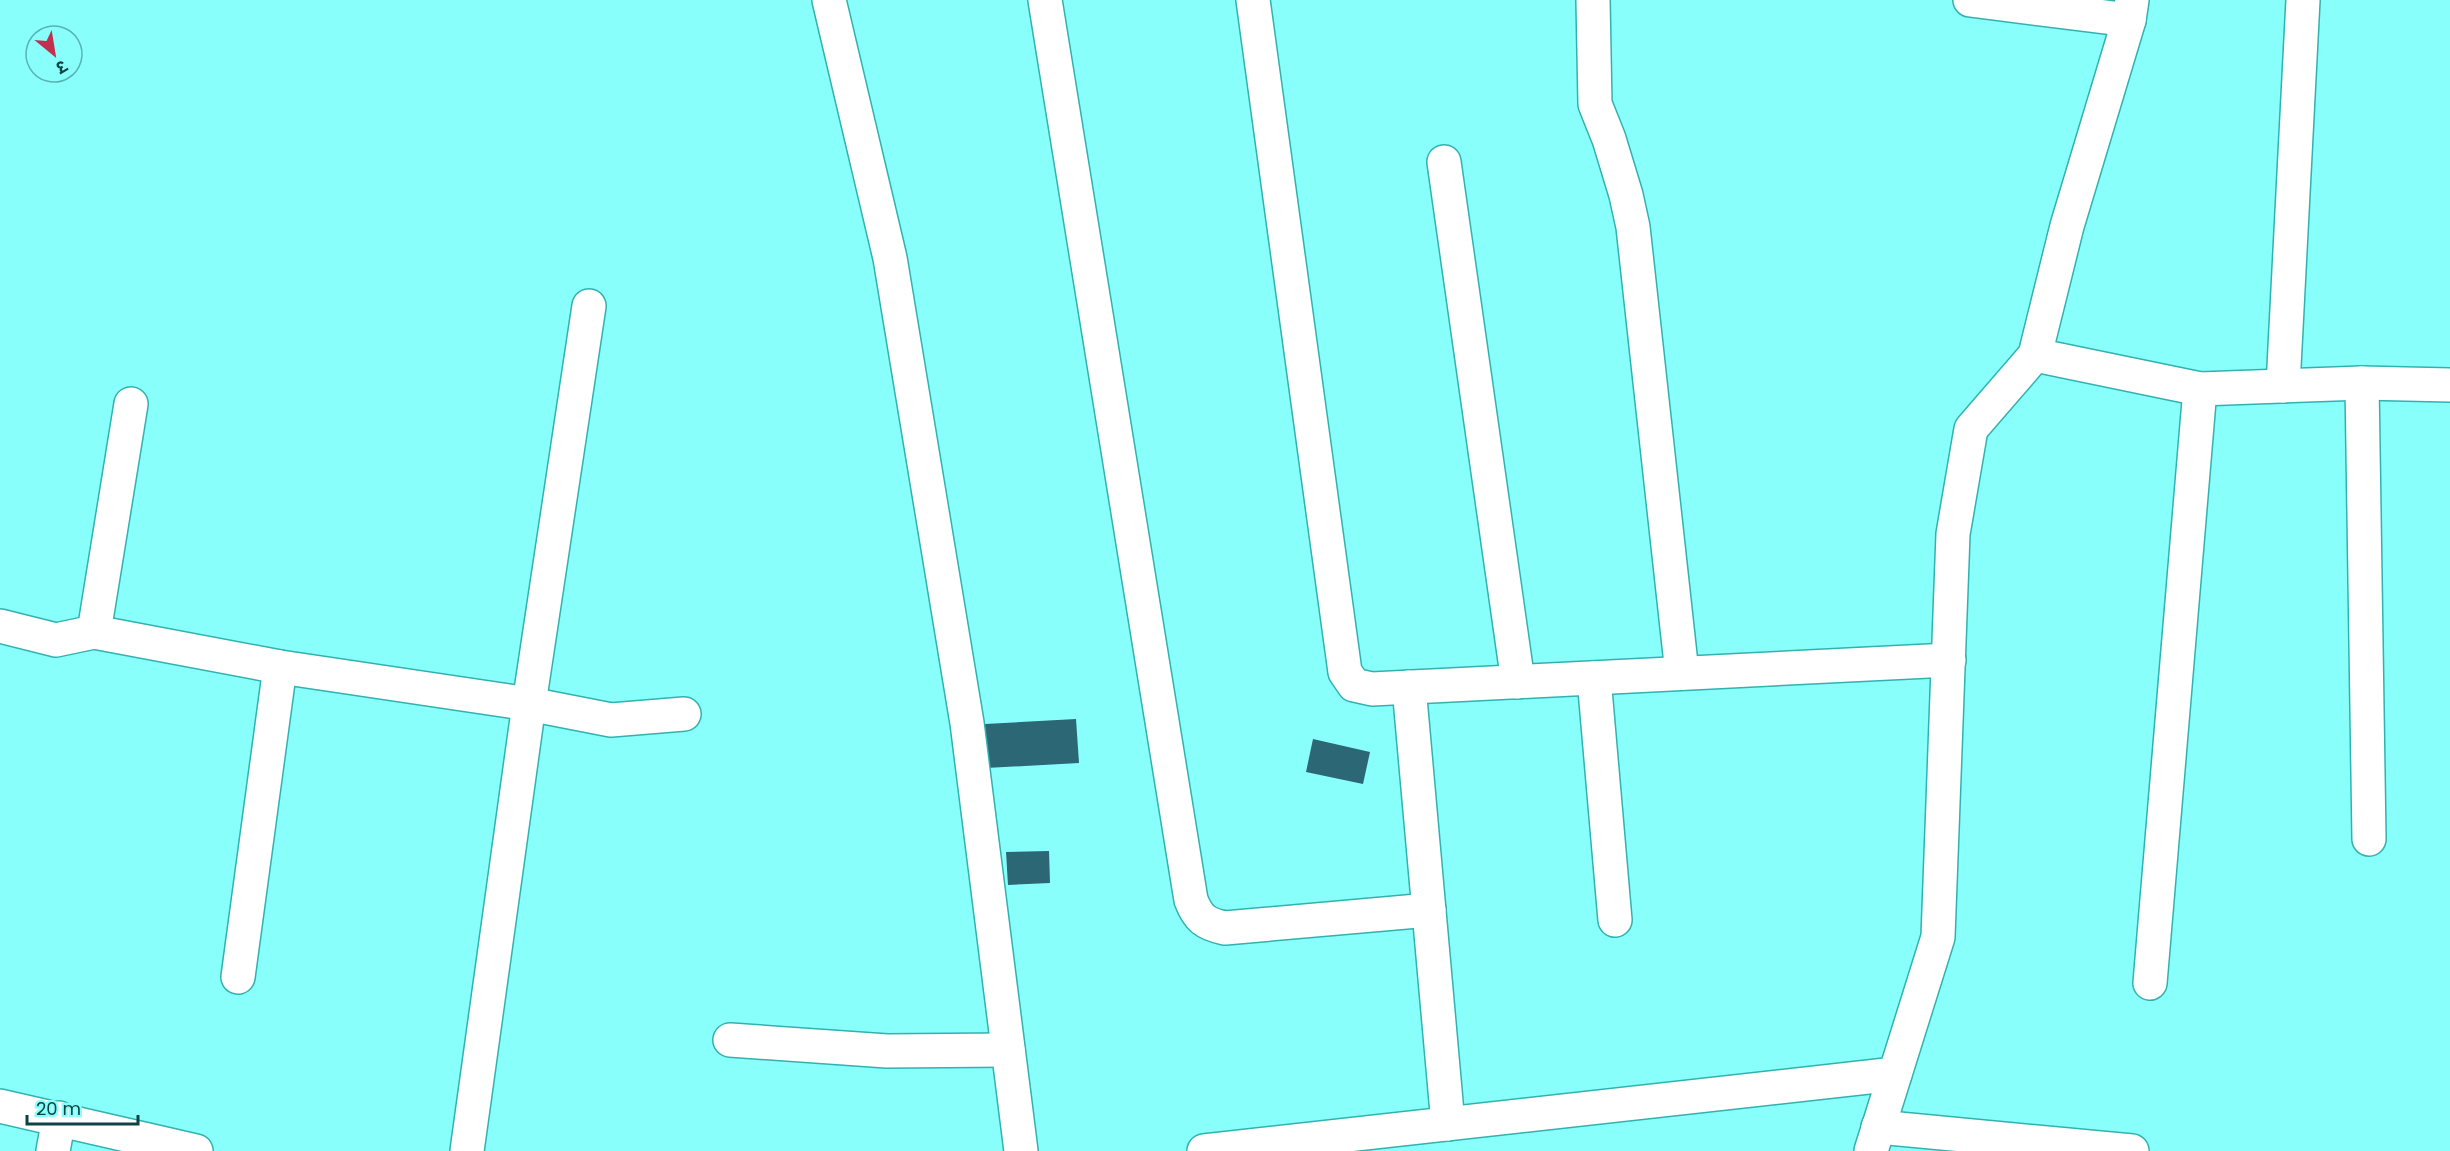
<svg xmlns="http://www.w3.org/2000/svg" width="2450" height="1151" font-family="Poppins,'Noto Sans Devanagari',sans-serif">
<rect width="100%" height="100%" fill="#89fffc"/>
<!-- building -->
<g fill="#2b6774">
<path d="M1076,719L1079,763L986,768L985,724Z"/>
<path d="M1313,739L1370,752L1363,784L1306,772Z"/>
<path d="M1049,851L1050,883L1008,885L1006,852Z"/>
</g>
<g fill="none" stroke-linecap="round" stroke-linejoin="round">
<defs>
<g id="minor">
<path d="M1045,0L1191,900C1198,918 1205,924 1225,928L1429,910"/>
<path d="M1253,0L1345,672L1354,685L1372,689L1949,660"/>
<path d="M1593,0L1595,104L1609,139L1626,195L1633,227L1682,673"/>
<path d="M1970,0L2129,20"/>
<path d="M1444,162L1518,682"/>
<path d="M2035,355L2200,389L2362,383L2450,385"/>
<path d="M2362,383L2369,839"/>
<path d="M2283,386L2303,0"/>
<path d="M0,626L56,640L94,632L280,667L529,704L611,720L684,714"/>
<path d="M94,632L131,404"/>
<path d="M1594,678L1615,920"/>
<path d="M1409,687L1448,1124"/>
<path d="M238,977L280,667"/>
<path d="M2150,983L2200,389"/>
<path d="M730,1040L887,1051L1008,1050"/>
<path d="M0,1106L196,1151"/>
<path d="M1878,1127L2132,1151"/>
<path d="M53,1151L59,1118"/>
<path d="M467,1151L529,704L589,306"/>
<path d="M1204,1151L1895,1074"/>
</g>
<path id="tertiary" d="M1871,1151L1938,937L1953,534L1971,429L2035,355L2067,226L2129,20L2132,0"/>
<path id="secondary" d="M829,0L890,258L967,723L1021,1151"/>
</defs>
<!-- minor casing -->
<use href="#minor" stroke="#31b2b0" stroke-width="36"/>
<!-- tertiary casing -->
<use href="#tertiary" stroke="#31b2b0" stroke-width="36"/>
<!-- secondary casing -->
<use href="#secondary" stroke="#31b2b0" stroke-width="36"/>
<!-- minor -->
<use href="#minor" stroke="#fff" stroke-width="33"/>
<!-- tertiary -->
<use href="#tertiary" stroke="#fff" stroke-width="33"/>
<!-- secondary -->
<use href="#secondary" stroke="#fff" stroke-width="33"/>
</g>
<!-- north arrow -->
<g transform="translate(54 54) rotate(150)"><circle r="28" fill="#89fffc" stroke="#57b4b2" stroke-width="1.5"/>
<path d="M0-4.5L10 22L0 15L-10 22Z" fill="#c1304f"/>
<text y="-9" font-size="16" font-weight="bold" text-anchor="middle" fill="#0d4342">उ</text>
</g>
<!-- scale -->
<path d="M27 1115v9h111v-9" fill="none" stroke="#0d4342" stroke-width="3"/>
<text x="36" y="1115" font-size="18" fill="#0d4342" stroke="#89fffc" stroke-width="4.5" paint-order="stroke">20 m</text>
</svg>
